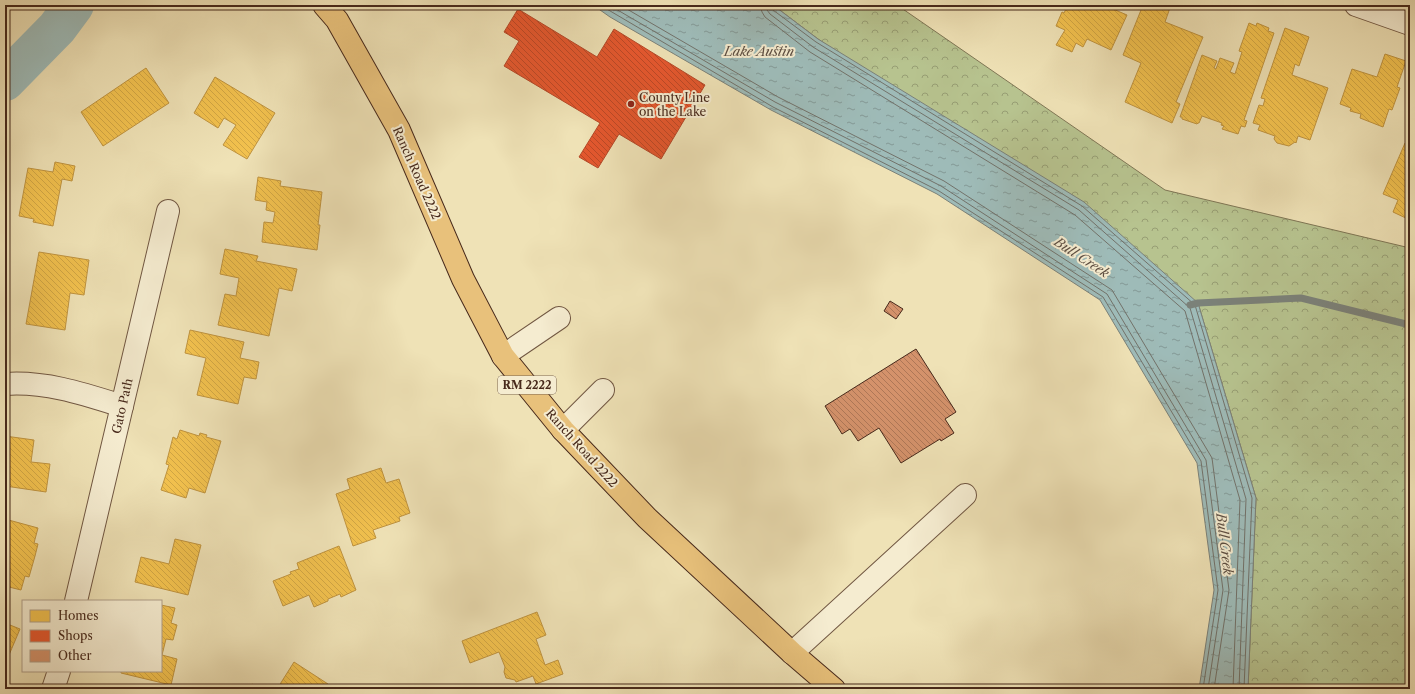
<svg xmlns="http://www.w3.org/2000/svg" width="1415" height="694" font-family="'Libre Caslon Text',serif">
<defs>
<pattern id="forest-crowns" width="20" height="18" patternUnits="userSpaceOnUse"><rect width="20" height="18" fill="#b7c38f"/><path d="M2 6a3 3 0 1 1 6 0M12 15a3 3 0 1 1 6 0" fill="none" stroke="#979e74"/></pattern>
<pattern id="water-ripples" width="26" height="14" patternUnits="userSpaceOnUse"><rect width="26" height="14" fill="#9ebbb8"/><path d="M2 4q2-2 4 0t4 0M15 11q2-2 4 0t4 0" fill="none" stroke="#839895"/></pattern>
<pattern id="homes-back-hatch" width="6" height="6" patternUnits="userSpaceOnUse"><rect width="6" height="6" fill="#f2c14e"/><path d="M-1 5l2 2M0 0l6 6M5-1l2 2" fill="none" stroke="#d1a644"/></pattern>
<pattern id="shops-back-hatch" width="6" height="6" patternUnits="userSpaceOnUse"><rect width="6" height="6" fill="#e4572e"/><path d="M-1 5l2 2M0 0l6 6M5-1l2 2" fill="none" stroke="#bb4826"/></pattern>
<pattern id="building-back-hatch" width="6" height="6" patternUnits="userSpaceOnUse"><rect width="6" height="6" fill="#d4926b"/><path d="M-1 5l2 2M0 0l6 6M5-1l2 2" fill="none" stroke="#ae7757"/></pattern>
</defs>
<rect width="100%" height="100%" fill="#efe2b6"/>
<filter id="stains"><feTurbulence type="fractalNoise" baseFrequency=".005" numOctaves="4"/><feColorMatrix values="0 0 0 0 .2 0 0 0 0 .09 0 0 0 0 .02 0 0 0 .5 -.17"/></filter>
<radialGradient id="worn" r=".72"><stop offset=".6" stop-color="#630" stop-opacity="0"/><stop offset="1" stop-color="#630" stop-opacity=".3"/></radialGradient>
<!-- forest -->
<path fill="url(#forest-crowns)" stroke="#7f7655" d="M773,5H897L1165,190L1410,248V689H1248L1256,498L1198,303L818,39Z"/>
<!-- water -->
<path fill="url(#water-ripples)" stroke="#7b8179" d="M593,5H773L818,39L1084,202L1198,303L1256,498L1248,689H1199L1214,590L1197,463L1100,300L937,194L771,110L610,17Z"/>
<!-- homes -->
<g fill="url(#homes-back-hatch)" stroke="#bf933f">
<path d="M1068,5H1095L1105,9L1106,6L1127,15L1111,50L1087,39L1083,47L1076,43L1072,52L1056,45L1065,30L1056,26L1062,12L1064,13Z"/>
<path d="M1143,5H1171L1165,22L1203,37L1176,102L1180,104L1172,123L1125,102L1141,63L1123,55Z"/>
<path d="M1249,23L1256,26L1257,23L1269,28L1268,31L1274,33L1244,120L1247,121L1245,127L1241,126L1238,134L1222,129L1224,126L1221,125L1222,123L1202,116L1199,123H1198L1197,124L1182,119V117H1180L1202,55L1217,61L1214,68L1216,69L1220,58L1234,63L1230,72L1235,74L1242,52L1239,51Z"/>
<path d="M1285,28L1309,37L1299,66L1295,64L1292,75L1328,88L1310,140L1298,136L1296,143L1295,142L1289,146L1277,143L1274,139L1275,136L1258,130L1260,125L1253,123L1259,105L1263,106L1265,99L1261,98Z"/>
<path d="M1385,54L1406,61L1397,87L1400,88L1392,110L1389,109L1383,127L1360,118L1361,114L1350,111L1351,108L1340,104L1352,69L1377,77Z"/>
<path d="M146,68L169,103L103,146L81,112Z"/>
<path d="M215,77L275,113L247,159L223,145L236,125L224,118L218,128L194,113Z"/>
<path d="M1405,143L1410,146V220L1393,212L1398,200L1383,194Z"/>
<path d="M55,162L75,166L72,181L62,179L53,226L33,222L34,219L19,216L28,168L53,172Z"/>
<path d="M258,177L281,181L280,186L322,192L318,225H320L317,250L262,242L264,222L273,223L275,212L266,210L267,202L255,200Z"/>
<path d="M225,249L258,256L256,261L297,269L292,291L279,288L269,336L218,325L225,294L236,296L239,278L220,274Z"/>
<path d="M39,252L89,260L84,295L70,293L65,330L26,324Z"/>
<path d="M190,330L244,342L240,358L259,362L256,379L244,377L238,404L197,395L206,358L185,353Z"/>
<path d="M180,430L199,436L200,433L207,435L206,437L221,441L205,493L189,488L186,498L161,490L169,465L166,464L173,437L177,439Z"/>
<path d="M5,436L34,440L31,462L50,464L46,492L5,486Z"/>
<path d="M381,468L386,483L399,479L410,513L399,517L400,521L373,530L376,538L353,546L336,494L350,489L347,479Z"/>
<path d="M5,519L38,528L34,543L38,544L35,556L29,577L25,576L21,590L5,586Z"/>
<path d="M175,539L201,545L188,595L135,582L141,557L169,564Z"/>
<path d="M339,546L356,590L341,597L340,594L328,599V601L314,607L309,595L283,606L273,581L291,574L290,572L299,569L297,563Z"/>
<path d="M161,605L175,608L171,623L177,625L173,640L166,639L162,655L177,659L171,685L121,673V671H161Z"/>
<path d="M537,612L546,635L536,639L545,665L558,660L563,674L536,684L533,676L516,682L515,680L506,678L504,672L505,667L499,652L470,663L462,641Z"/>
<path d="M5,623L20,629L9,655L5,653Z"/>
<path d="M294,662L328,684L325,689H277Z"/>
<path d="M252,684L260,689H249Z"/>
</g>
<!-- shops -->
<path fill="url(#shops-back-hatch)" stroke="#b54928" d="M518,9L597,57L614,29L705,85L661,159L619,134L598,168L579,157L600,123L504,66L519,41L504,32Z"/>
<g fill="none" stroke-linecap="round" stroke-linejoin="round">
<!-- shore -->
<g stroke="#72726a" stroke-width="1">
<path d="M600,5L773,107L939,191L1103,297L1201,461L1218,590L1203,689"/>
<path d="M609,5L775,102L941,186L1107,294L1206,460L1223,590L1208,689"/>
<path d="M620,5L778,97L944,181L1112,290L1212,458L1229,590L1214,689"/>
<path d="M760,5L762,12L765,17L810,52L1075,215L1185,311L1240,500L1233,689"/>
<path d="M766,5L767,10L770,14L813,47L1079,210L1190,308L1246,499L1239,689"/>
<path d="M772,5L773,10L816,42L1082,206L1195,305L1252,498L1244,689"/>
</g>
<!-- stream -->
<path stroke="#7b8179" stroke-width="7" d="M1190,305L1198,303L1301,298L1410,325"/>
<!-- river -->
<path stroke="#9ebbb8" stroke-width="40" d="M5,81L57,28L74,5"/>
</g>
<!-- building -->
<g fill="url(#building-back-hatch)" stroke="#47291b">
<path d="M890,301L903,309L896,319L884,311Z"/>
<path d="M916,349L956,412L945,419L954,433L941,441L940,439L901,463L879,428L858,441L850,429L842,434L825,406Z"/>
</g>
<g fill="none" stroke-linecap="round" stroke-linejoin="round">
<defs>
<g id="minor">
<path d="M1356,5L1410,24"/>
<path d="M503,356L559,318"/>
<path d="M5,384C45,381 84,394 122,406"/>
<path d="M563,430L603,390"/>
<path d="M76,601L168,211"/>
<path d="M792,653L965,495"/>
<path d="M53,689L59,671"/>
</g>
<path id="major" d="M324,5L337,20L399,130L463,279L503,356L563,430L647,518L792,653L834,689"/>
</defs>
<!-- minor casing -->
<use href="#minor" stroke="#715742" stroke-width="24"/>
<!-- major casing -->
<use href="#major" stroke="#47291b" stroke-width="24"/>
<!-- minor -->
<use href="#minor" stroke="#f5ecd0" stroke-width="22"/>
<!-- major -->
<use href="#major" stroke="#e8c17b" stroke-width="22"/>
</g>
<!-- markers -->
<circle fill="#8f2418" stroke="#f5ecd0" stroke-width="1.5" cx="631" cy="104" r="4"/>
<g text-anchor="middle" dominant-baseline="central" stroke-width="4" stroke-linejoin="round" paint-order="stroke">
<!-- shield labels -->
<rect fill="#f5ecd0" stroke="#7b6451" stroke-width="1" x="498" y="376" width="58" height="18" rx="3"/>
<g font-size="11" font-weight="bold" fill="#47291b">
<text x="527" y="385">RM 2222</text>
</g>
<!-- poi labels -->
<g font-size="12" fill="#47291b" stroke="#f5ecd0" text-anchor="start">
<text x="639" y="97">County Line<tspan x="639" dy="14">on the Lake</tspan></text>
</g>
<!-- street labels -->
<g font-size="12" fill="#47291b" stroke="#f5ecd0">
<text transform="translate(417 173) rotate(66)">Ranch Road 2222</text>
<text transform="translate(122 406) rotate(-77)">Gato Path</text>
<text transform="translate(582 448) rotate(48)">Ranch Road 2222</text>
</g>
<!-- water labels -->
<g font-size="13" font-style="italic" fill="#5d4e42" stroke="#f5ecd0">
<text x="759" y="51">Lake Austin</text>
<text transform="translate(1082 257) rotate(33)">Bull Creek</text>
<text transform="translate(1225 544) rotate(83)">Bull Creek</text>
</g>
</g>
<!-- margin -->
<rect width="1415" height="694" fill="none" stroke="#efe2b6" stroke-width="20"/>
<rect x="6" y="6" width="1403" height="682" fill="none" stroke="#47291b" stroke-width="2"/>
<rect x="10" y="10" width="1395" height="674" fill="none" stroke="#47291b"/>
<!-- legend -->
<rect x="22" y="600" width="140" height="72" fill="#f5ecd0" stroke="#af9e88"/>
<rect x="30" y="610" width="20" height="12" fill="#f2c14e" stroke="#af9e88"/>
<text x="58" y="620" font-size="12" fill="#47291b">Homes</text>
<rect x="30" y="630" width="20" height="12" fill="#e4572e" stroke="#af9e88"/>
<text x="58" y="640" font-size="12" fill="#47291b">Shops</text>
<rect x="30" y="650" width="20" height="12" fill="#d4926b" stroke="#af9e88"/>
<text x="58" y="660" font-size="12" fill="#47291b">Other</text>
<rect width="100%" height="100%" filter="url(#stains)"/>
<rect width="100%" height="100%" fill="url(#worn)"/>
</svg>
